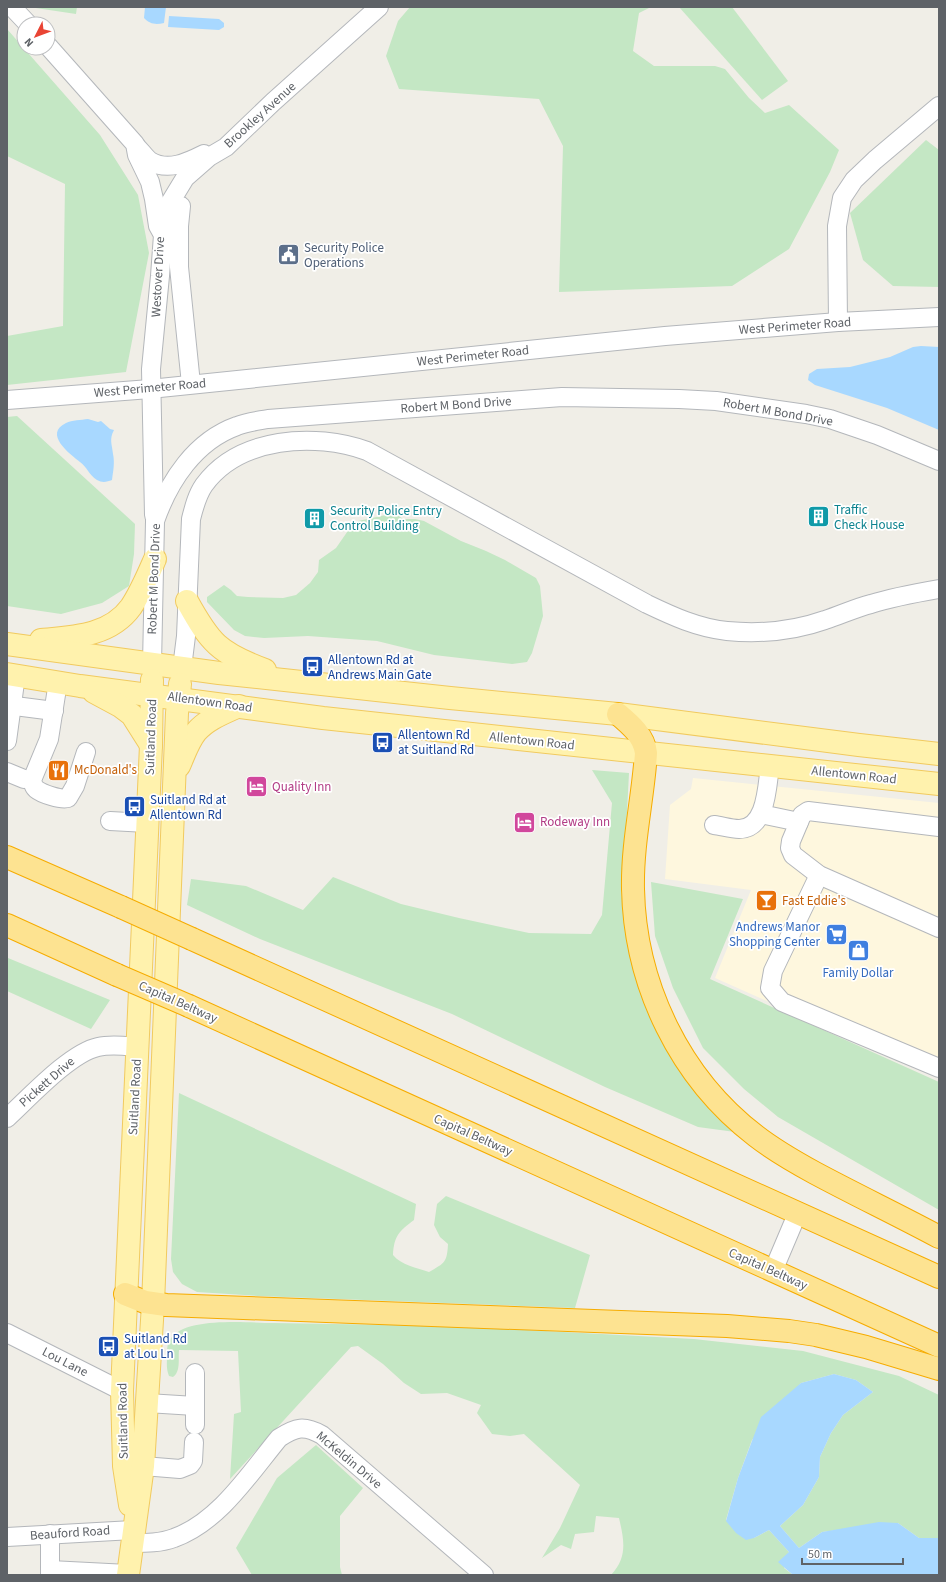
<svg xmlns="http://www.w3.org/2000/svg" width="946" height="1582" font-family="'Source Sans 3',sans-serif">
<rect width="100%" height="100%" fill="#f0eee7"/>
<!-- commercial -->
<path fill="#fef7de" d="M693,778L939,803V1077L715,978L751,890L665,879L670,805L691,789Z"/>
<!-- green -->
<g fill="#c4e7c4">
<path d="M29,7H77L76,14Z"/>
<path d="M410,7H651L639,13L633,51L654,66H715L725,69L749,98L765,113L789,105L839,150L830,172L789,249L732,286L559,292L563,146L539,99L399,89L386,56L398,21Z"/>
<path d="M679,7H732L788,81L762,100Z"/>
<path d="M7,29L100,135L138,195L149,253L126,372L7,385V336L63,326L65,184L7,156Z"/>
<path d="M926,140L939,150V287L893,286L863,260L850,213Z"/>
<path d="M17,416L135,524L134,554L129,586L102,603L61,614L7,606V417Z"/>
<path d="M395,513L403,519H415L424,521L461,541L486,551L505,560L536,578L540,586L543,616L532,653L527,662L512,664L434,655L377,641L308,636L264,638L245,636L234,630L207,602V597L224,585L231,590L237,596L248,597L283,598L296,595L310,583L318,572L319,560L336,548L352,525L358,521Z"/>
<path d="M592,770L629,773L626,832L621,892L629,944L735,1132L698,1127L605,1087L452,1014L260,939L187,905L191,879L246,886L303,910L333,877L401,904L459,918L529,933L591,934L602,915L612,803Z"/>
<path d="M651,882L743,899L710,979L939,1082V1210L778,1117L744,1089L703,1048L673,988L655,936Z"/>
<path d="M7,957L8,958L110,1000L91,1029L7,991Z"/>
<path d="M179,1093L416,1204L414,1220C399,1231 394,1236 393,1255C401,1265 417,1268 429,1272C445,1263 447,1262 448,1244L440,1237L434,1225L437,1204L446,1196L590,1255L575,1308L258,1296L197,1292L182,1284L173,1272L171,1259Z"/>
<path d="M274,1323L454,1326L694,1339L803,1351L899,1376L939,1395V1538H919L898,1523L822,1532L799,1548L780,1526L803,1505L819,1477L820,1457L831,1433L843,1415L873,1392L856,1380L834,1374L801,1383L752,1440L738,1478L726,1520L754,1538L769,1530L789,1552L784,1568L793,1575H611C628,1557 624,1540 619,1518L596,1516L594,1532L575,1534L571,1549L561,1545L542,1558L560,1528L580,1485L524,1434L510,1436L492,1434L477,1413L481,1405L447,1393L421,1394L404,1383L383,1364L358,1346L351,1347L230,1479L234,1414L241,1412L238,1351L179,1350C178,1359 181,1371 173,1377L169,1376C166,1369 167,1363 167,1355C167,1350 167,1344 170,1340C183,1316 249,1323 274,1323Z"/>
<path d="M316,1445L363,1488L340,1516V1567L342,1575H252L236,1548L277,1478Z"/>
</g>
<!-- water -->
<g fill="#a8d8ff">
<path d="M145,7H166L164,23C155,25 150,24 144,18Z"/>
<path d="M169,16L219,19L224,23V27L219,30L168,27Z"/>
<path d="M921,346L939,347V430L887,408L815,385L808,380L809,374L817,369L850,367L890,357L913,347Z"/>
<path d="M88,419L98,422L101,421L110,429L114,430C109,439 112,444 113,454C115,463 113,472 112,480C107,482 102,483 97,480C89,475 87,467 80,462C70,454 43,434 66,423C72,420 81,420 88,419Z"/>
<path d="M834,1374L856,1380L873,1392L843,1415L831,1433L820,1457L819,1477L803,1505L780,1526L799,1548L822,1532L879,1522L898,1523L919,1538H939V1575H793L778,1562L789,1552L769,1530L754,1538L746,1540L736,1533L726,1521L738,1478L761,1417L801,1383Z"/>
</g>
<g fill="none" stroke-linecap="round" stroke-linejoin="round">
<defs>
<g id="minor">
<path d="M12,7L28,24"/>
<path d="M48,46L135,144L137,155L150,182L154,199L158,226L163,235L160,276L151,369L154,515"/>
<path d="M137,147C141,151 146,158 150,161C168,172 188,162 204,154"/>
<path d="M181,206L179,226V267L191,384"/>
<path d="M164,233L167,226L171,201L185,178L209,157L226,147L273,102L379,7"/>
<path d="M838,322L837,226L842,198L854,180L875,160L939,106"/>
<path d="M7,400L150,389L665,336L838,322L939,317"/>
<path d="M152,664L155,521C169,481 195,441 237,426C247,422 257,421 268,419L562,397L679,399L716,401L806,414L830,419L877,435L939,461"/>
<path d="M182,668L186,636L191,519C194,507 197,495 204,485C239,437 315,432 367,451L647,604C672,616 698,628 727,631C760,634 794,631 825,620C841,615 855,608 871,604C893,597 916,593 939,589"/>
<path d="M58,682L49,739L32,780C33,783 33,786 36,789C42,794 61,800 68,798L75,786L86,752"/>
<path d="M7,705L54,711"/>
<path d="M7,741L16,675"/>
<path d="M7,772L24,779"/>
<path d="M761,814L799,822"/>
<path d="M110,821L147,823"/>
<path d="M714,825C722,826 731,829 739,829C767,829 767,785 770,766"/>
<path d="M939,827L808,811L802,815L791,841L790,848L793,855L819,875L939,928"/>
<path d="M819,875L773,971L770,988L782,1002L939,1068"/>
<path d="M7,1118C29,1098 70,1053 98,1047C111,1044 125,1046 138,1047"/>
<path d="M773,1271L798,1212"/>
<path d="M7,1333L122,1391"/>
<path d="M147,1403L195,1406"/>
<path d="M195,1425V1373"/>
<path d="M143,1466L180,1469L190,1465L193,1461L194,1442"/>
<path d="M50,1534V1575"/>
<path d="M7,1537L133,1530"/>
<path d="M132,1543C146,1543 161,1543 174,1538C219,1522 250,1473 279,1438C296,1427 304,1425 322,1435L484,1575"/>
<path d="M50,1570L128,1574"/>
</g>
<g id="major">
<path d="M187,601C210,643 219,653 265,670"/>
<path d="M41,640C74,637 110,636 131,607C141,592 148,575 155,559"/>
<path d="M7,644L219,673L450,698L618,714L859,745L939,754"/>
<path d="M7,674L80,686L323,718L939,784"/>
<path d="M94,692L120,706L132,715L151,745"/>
<path d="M179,766C184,755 188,742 196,732C207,719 224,713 239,706"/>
<path d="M130,1505L124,1466L122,1391L151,745L152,680"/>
<path d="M128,1575L143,1466L153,1304L177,713L180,684"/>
</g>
<g id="highway">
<path d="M618,714C631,725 644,736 646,753C643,799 632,843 633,889C635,985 680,1078 756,1136C774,1150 795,1162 815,1173C856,1195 898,1215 939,1237"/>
<path d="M7,857L121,907"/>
<path d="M7,925L117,975"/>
<path d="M192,939L939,1277"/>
<path d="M189,1006L939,1346"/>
<path d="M125,1294L145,1302L166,1305L727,1326L789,1331L816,1335L866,1347L939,1369"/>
</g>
</defs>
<!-- minor casing -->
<use href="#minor" stroke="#b4b7bb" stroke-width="20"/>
<!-- major casing -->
<use href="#major" stroke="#f1ca5f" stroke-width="24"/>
<!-- highway casing -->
<use href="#highway" stroke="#f6ac01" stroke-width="24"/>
<!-- minor -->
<use href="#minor" stroke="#fff" stroke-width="18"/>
<!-- major -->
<use href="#major" stroke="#fff2ad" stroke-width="22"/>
<!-- highway -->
<use href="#highway" stroke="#fde391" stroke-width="22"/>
<defs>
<g id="highway-bridge">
<path d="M121,907L192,939"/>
<path d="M117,975L189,1006"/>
</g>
</defs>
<!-- highway-bridge casing -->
<use href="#highway-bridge" stroke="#f6ac01" stroke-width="24" stroke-linecap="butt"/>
<!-- highway-bridge -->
<use href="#highway-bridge" stroke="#fde391" stroke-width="22"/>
</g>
<!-- icons -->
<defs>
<symbol id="civic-square" viewBox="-11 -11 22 22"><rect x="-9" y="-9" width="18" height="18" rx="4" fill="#5c6f8a" stroke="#fff"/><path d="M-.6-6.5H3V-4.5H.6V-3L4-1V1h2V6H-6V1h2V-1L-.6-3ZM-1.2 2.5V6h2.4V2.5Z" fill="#fff"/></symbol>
<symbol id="building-square" viewBox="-11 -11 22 22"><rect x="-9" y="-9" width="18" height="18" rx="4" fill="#0f9aa8" stroke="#fff"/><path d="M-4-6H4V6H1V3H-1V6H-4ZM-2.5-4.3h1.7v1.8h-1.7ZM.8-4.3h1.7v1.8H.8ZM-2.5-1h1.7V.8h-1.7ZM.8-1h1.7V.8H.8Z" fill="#fff"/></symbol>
<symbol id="bus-square" viewBox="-11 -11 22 22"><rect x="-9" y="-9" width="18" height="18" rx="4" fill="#1a4fb4" stroke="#fff"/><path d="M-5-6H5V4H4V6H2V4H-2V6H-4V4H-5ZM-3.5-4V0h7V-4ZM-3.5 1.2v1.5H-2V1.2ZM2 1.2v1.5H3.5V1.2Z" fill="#fff"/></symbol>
<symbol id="restaurant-square" viewBox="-11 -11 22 22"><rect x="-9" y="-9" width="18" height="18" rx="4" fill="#e8710a" stroke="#fff"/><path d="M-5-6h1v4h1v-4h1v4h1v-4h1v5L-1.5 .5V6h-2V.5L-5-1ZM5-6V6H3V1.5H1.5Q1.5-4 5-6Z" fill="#fff"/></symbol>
<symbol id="hotel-square" viewBox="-11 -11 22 22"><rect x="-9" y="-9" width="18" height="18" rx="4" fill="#d1479c" stroke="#fff"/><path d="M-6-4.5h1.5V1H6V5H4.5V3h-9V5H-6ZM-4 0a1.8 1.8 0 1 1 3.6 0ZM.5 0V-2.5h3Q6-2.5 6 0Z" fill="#fff"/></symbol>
<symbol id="bar-square" viewBox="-11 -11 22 22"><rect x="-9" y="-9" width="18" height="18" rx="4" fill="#e8710a" stroke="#fff"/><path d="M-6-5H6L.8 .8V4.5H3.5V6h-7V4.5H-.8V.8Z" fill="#fff"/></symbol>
<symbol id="supermarket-square" viewBox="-11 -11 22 22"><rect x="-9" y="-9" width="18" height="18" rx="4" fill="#3f7fe0" stroke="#fff"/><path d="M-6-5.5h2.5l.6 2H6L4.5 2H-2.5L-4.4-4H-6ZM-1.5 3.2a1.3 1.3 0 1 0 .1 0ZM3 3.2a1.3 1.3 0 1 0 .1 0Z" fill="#fff"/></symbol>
<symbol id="shop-square" viewBox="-11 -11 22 22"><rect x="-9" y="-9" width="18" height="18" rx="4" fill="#3f7fe0" stroke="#fff"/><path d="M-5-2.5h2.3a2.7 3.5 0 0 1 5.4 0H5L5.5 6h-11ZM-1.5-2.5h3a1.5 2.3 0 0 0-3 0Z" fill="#fff"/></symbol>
</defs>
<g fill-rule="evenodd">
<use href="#civic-square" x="276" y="242" width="25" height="25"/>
<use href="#building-square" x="806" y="504" width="25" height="25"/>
<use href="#building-square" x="302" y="506" width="25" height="25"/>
<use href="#bus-square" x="300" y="654" width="25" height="25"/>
<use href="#bus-square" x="370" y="730" width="25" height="25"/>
<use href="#restaurant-square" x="46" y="758" width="25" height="25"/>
<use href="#hotel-square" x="244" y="774" width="25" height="25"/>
<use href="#bus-square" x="122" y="794" width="25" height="25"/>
<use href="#hotel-square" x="512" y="810" width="25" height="25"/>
<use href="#bar-square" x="754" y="888" width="25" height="25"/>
<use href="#supermarket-square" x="824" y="922" width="25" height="25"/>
<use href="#shop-square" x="846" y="938" width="25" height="25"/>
<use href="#bus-square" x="96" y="1334" width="25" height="25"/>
</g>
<g text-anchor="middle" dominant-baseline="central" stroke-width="3.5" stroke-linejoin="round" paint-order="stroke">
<!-- street labels -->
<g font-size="13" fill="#5e6267" stroke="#fff">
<text transform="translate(260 115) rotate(-42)">Brookley Avenue</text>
<text transform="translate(158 277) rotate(-87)">Westover Drive</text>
<text transform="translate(795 326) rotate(-4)">West Perimeter Road</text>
<text transform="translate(473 356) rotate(-6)">West Perimeter Road</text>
<text transform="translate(150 388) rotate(-5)">West Perimeter Road</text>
<text transform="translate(456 405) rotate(-4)">Robert M Bond Drive</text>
<text transform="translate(778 412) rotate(10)">Robert M Bond Drive</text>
<text transform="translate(154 579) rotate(-88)">Robert M Bond Drive</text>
<text transform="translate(210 702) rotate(8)">Allentown Road</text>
<text transform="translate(151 737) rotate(-88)">Suitland Road</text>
<text transform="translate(532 741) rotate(6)">Allentown Road</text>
<text transform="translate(854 775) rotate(6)">Allentown Road</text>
<text transform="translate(178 1002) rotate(24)">Capital Beltway</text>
<text transform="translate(47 1082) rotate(-41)">Pickett Drive</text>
<text transform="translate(135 1097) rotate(-87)">Suitland Road</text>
<text transform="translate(473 1135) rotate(24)">Capital Beltway</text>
<text transform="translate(768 1269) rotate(24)">Capital Beltway</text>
<text transform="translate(65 1362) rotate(27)">Lou Lane</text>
<text transform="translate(123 1421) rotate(-91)">Suitland Road</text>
<text transform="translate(349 1460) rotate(40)">McKeldin Drive</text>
<text transform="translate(70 1533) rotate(-4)">Beauford Road</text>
</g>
<!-- service labels -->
<g font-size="13" fill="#4e5e75" stroke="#fff" text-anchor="start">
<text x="304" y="248">Security Police<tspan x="304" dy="15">Operations</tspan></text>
</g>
<!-- culture labels -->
<g font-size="13" fill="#0d838f" stroke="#fff" text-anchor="start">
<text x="834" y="510">Traffic<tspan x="834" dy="15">Check House</tspan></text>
<text x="330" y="511">Security Police Entry<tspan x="330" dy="15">Control Building</tspan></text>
</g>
<!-- transit labels -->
<g font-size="13" fill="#164399" stroke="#fff" text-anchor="start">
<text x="328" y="660">Allentown Rd at<tspan x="328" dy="15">Andrews Main Gate</tspan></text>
<text x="398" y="735">Allentown Rd<tspan x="398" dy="15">at Suitland Rd</tspan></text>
<text x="150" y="800">Suitland Rd at<tspan x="150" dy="15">Allentown Rd</tspan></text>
<text x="124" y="1339">Suitland Rd<tspan x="124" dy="15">at Lou Ln</tspan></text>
</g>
<!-- food labels -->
<g font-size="13" fill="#c56008" stroke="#fff" text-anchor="start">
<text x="74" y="770">McDonald's</text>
<text x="782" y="901">Fast Eddie's</text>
</g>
<!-- hotel labels -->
<g font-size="13" fill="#b23c85" stroke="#fff" text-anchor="start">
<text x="272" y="787">Quality Inn</text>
<text x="540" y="822">Rodeway Inn</text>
</g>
<!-- shop labels -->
<g font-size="13" fill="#366cbe" stroke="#fff" text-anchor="end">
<text x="820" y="927">Andrews Manor<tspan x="820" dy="15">Shopping Center</tspan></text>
<text x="858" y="973" text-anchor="middle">Family Dollar</text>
</g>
</g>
<!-- border -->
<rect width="946" height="1582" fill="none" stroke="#5e6267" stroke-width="16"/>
<!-- north arrow -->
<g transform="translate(36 36) rotate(228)"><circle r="19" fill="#ffffff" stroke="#bfc0c2"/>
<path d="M0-3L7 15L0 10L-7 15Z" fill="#e94434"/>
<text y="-6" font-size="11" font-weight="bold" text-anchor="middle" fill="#5e6267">N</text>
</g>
<!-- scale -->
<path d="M802 1558v6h101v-6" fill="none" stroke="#5e6267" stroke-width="2"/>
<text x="808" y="1558" font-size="12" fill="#5e6267" stroke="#ffffff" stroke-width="3" paint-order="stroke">50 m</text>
</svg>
